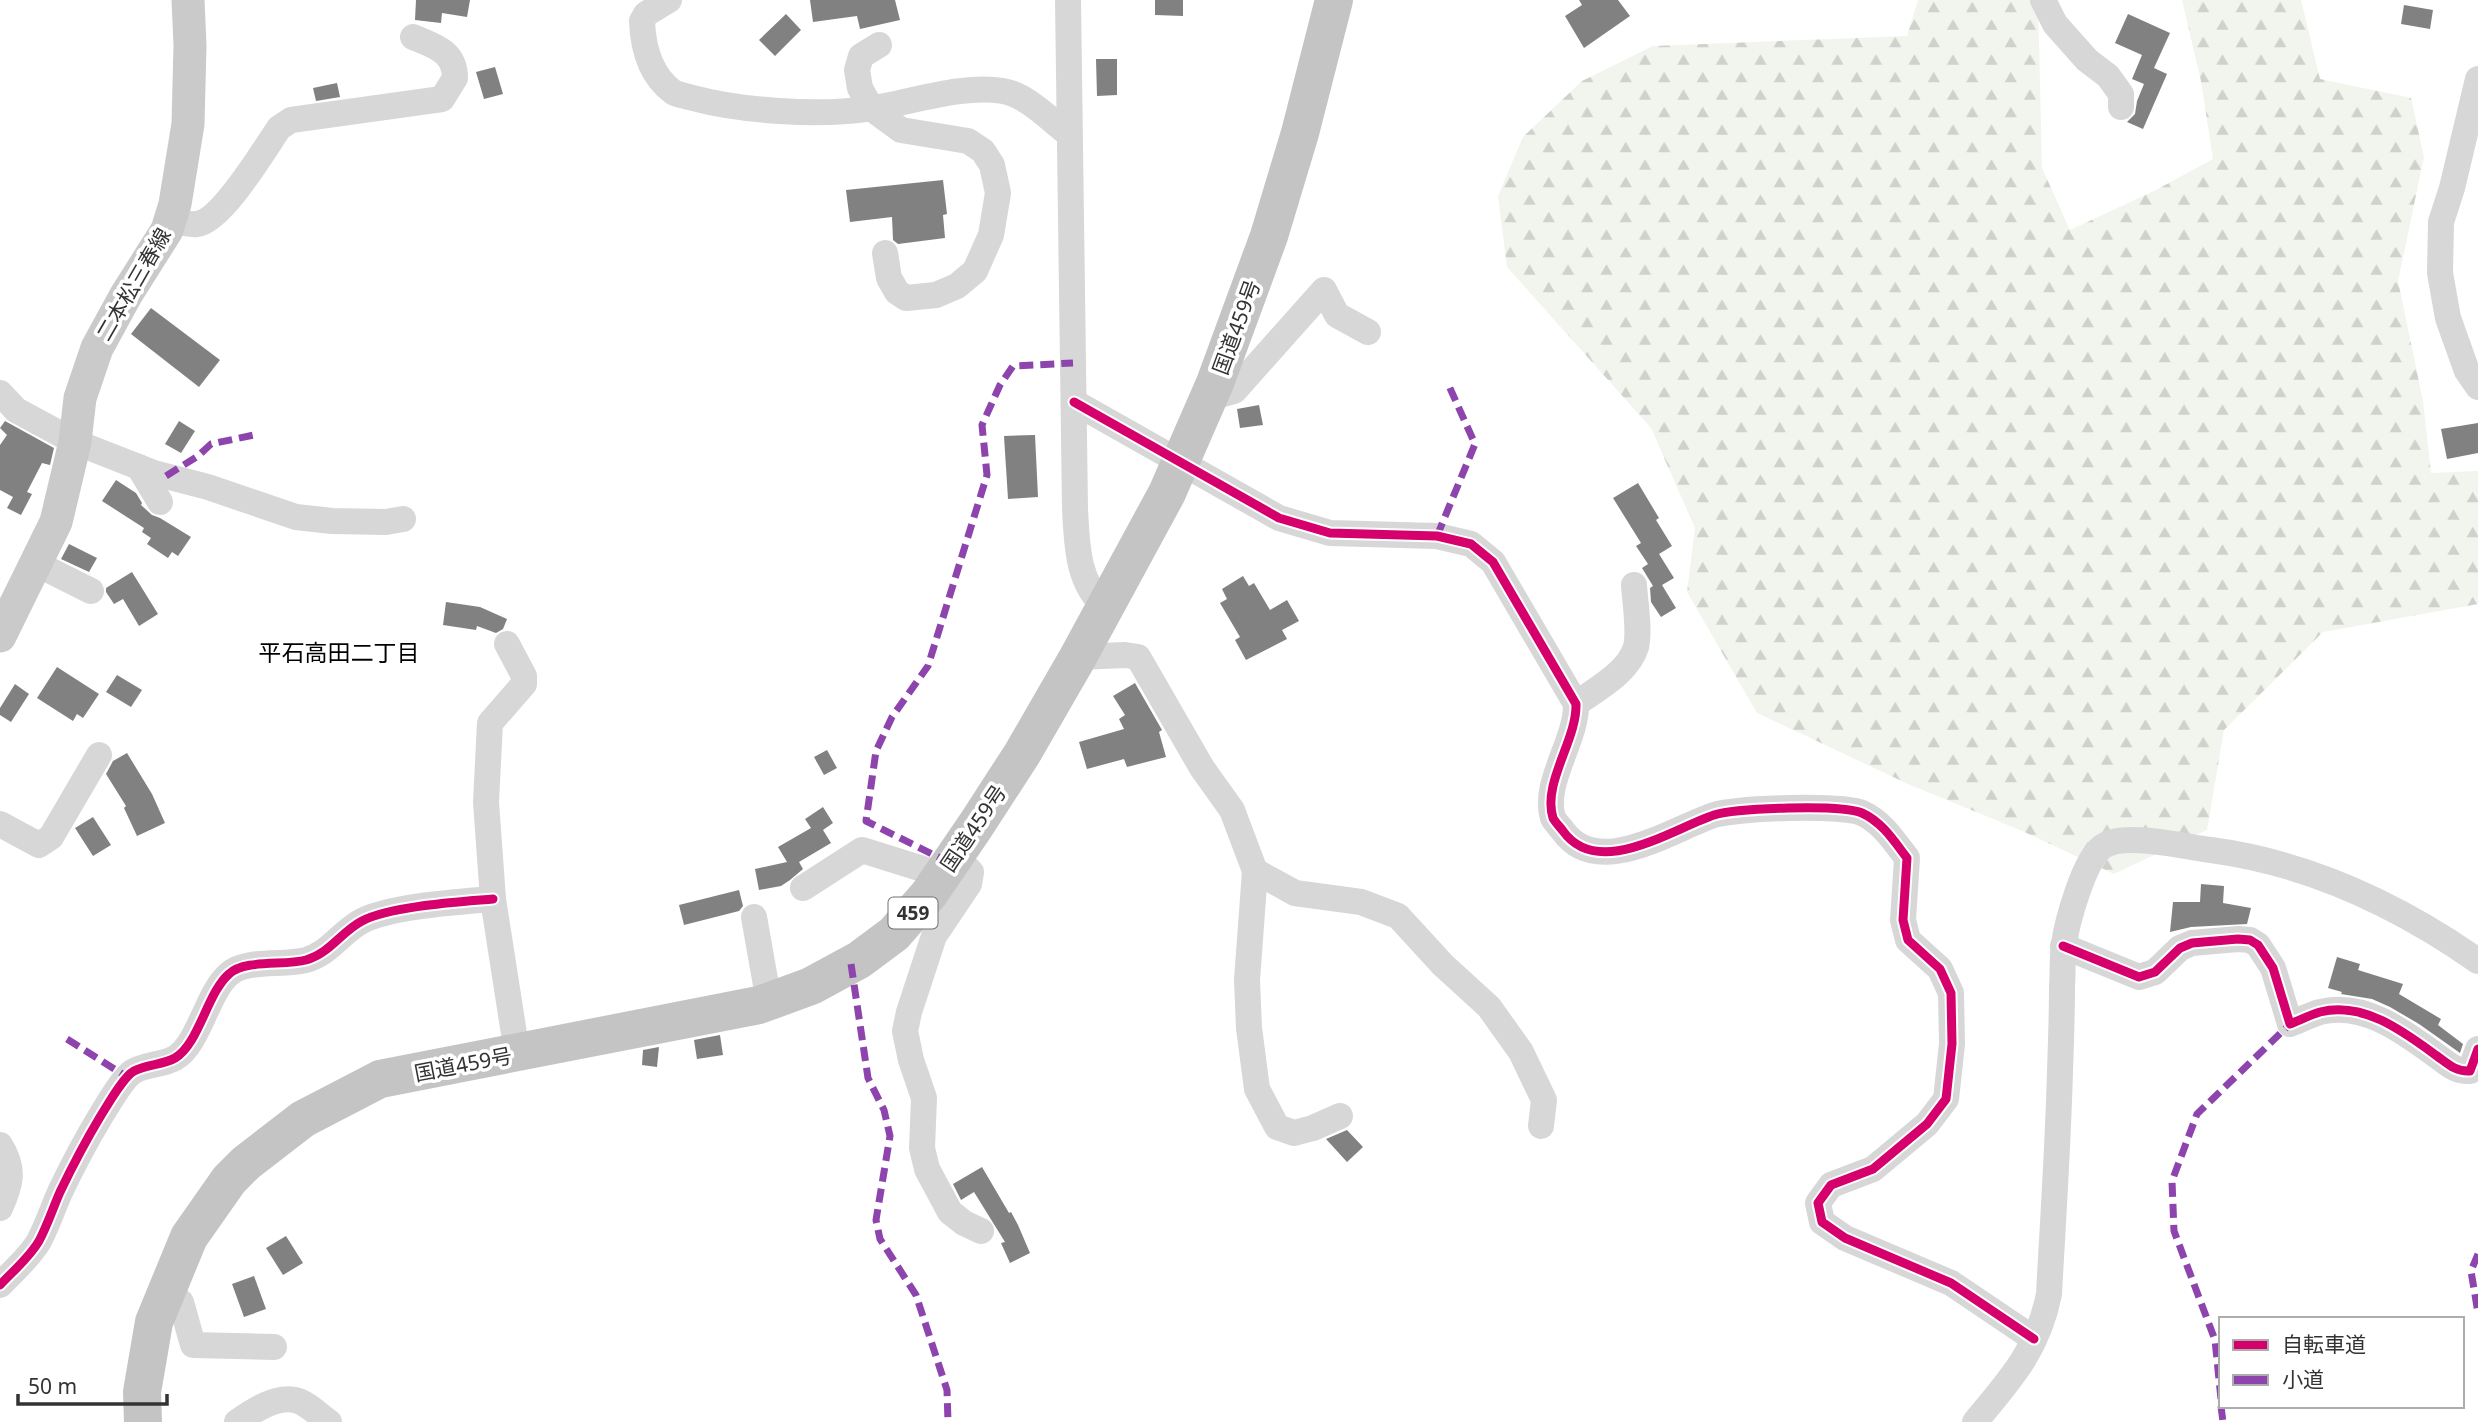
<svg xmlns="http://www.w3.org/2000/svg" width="2478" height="1422" font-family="'Noto Sans','Noto Sans JP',sans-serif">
<defs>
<pattern id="forest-firs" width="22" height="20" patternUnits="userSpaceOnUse" patternTransform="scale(1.75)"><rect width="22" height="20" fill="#f1f5ed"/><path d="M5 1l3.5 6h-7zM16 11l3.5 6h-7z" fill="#cfd2cc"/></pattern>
</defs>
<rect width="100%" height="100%" fill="#fff"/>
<!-- forest -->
<path fill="url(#forest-firs)" d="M1918,0H2038L2042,168L2070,230L2156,190L2213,159L2201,81L2182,0H2301L2320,79L2411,98L2424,157L2398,281L2423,401L2431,473L2478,471V604L2323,632L2224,730L2207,830L2114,874L2020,830L1908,784L1757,713L1687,592L1695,528L1651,428L1507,267L1498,196L1523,137L1582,81L1653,46L1907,36Z"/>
<!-- building -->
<g fill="#818181">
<path d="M416,0H470L467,17L442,13L441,23L415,20Z"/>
<path d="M810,0H895L900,20L860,29L857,16L813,22Z"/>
<path d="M1155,0H1183V16L1155,15Z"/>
<path d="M1579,0H1618L1630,16L1584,48L1565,16L1582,5Z"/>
<path d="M2404,5L2433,10L2430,29L2401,24Z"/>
<path d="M786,14L801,30L775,56L759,40Z"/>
<path d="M2128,14L2170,33L2154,68L2167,74L2143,129L2127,122L2135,114L2137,101L2144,84L2132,79L2142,55L2115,43Z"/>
<path d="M1096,59H1117V95L1097,96Z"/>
<path d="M495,67L503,94L484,99L476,72Z"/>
<path d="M337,83L340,97L316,101L313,88Z"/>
<path d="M943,180L947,214L943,215L945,238L898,244L893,240L892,217L850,222L846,190Z"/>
<path d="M151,308L220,360L199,387L131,334Z"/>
<path d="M1259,405L1263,425L1240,428L1237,409Z"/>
<path d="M5,421L54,448L50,465L42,463L27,492L32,494L21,515L7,508L13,497L0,490V445L7,435L0,428Z"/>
<path d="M179,421L195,431L181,453L165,444Z"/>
<path d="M2478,423V453L2447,459L2441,429Z"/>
<path d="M1035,435L1038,497L1008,499L1004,436Z"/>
<path d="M116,480L136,493L142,503L141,505L152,515L160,518L191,537L178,556L172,552L168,558L147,544L151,538L142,532L144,528L102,501Z"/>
<path d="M1638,483L1659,518L1656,520L1672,546L1659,554L1674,578L1662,585L1676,608L1661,617L1651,602L1650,588L1653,586L1642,568L1648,564L1636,546L1641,543L1613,498Z"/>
<path d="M69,544L97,558L89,572L61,559Z"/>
<path d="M132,572L158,614L139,626L123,599L114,604L106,592V588Z"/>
<path d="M1243,576L1249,586L1254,583L1270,610L1287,600L1299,621L1282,630L1287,639L1246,660L1235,640L1240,637L1220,603L1227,599L1222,589Z"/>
<path d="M446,602L480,607L507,619L503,629L496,633L477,626L476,630L443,625Z"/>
<path d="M57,667L99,694L83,718L77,714L73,721L37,698Z"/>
<path d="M117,675L142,690L131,707L106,692Z"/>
<path d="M1135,683L1162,730L1159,732L1166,757L1127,767L1124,759L1087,769L1079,742L1124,729L1119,719L1125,715L1113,696Z"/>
<path d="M15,684L29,694L11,722L0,715V708Z"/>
<path d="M827,750L837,768L824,775L814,757Z"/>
<path d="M127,753L152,794L165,823L137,836L124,808L126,806L106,774L113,761Z"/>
<path d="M823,807L833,823L823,830L831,843L799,862L803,869L790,880L781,886L759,890L755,869L787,862L778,847L811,828L805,819Z"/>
<path d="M93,817L111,845L93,856L75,828Z"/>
<path d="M2201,884L2224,886L2223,903L2251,908L2247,924L2191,927L2170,932L2173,902H2200Z"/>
<path d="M739,890L743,906L739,911L684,925L679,905Z"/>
<path d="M2337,957L2360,964L2358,970L2403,984L2399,994L2441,1019L2438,1025L2463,1044L2460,1053L2419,1024L2390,1007L2372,999L2341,994L2342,992L2328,988Z"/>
<path d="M720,1035L723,1055L697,1059L694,1040Z"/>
<path d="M659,1047L657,1067L642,1065L643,1050Z"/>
<path d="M1347,1130L1363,1147L1347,1162L1326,1139Z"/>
<path d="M982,1167L1009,1213L1011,1212L1018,1225L1030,1253L1010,1263L1001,1243L1005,1242L974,1192L961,1200L953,1184Z"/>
<path d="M286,1236L303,1263L283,1275L266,1248Z"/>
<path d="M254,1276L266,1309L244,1317L232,1284Z"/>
</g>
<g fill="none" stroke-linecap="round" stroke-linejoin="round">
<!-- minor -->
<g stroke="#d7d7d7" stroke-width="26">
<path d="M669,0L646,14L642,21C643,48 650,75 673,92C678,95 687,96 693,98C741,111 818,116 867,109C910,103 961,84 1003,91C1027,95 1050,120 1069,134"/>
<path d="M1068,0L1075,509C1077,545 1077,583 1106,608"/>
<path d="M2043,0L2055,24L2087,60L2108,76L2121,94V107"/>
<path d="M879,45L861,56L857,70L860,88L871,108L901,130L968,141L983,151L992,165L998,193L991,235L975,271L957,286L936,295L906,298L897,292L889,278L885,253"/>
<path d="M2478,79L2452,188L2441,222L2440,273L2448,318L2467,371L2478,387"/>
<path d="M170,220C178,222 189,225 197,224C222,221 264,150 279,128L291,120L442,99L455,78C455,51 434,46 413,37"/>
<path d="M0,393L16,410L75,442L154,473L208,487L296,517L332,521L386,522L403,519"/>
<path d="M1209,398L1234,391L1324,290L1337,315L1368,332"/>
<path d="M1074,402L1279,518L1330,533L1437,536L1471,544L1493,562L1576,704C1577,740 1542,783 1553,818C1555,822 1560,827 1563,831C1598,880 1672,829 1714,815C1736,808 1841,804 1862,813C1882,822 1894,841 1907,858L1903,920L1908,940L1940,969L1951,993L1952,1044L1946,1099L1927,1124L1873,1169L1831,1185L1818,1203L1822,1222L1845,1238L1951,1283L2034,1339"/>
<path d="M139,467L160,502"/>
<path d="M37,564L91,591"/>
<path d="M507,644L524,676V684L490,723L486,802L493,899L517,1053"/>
<path d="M1078,657L1125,655L1138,657L1202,768L1232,810L1255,871L1295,893L1361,902L1398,916L1443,965L1489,1007L1521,1052L1544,1100L1541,1126"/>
<path d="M1576,704C1596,689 1628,673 1636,647C1640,631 1635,602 1634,585"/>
<path d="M0,824L39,845L51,837L99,755"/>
<path d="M955,856L971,872L969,884L934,936L909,1012L905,1031L911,1060L924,1098L922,1148L927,1169L950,1212L964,1223L981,1231"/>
<path d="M1255,871L1247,980L1249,1028L1257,1089L1277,1127L1294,1133L1313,1128L1340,1116"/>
<path d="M803,888L862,850L942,875"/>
<path d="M754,917L769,1002"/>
<path d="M2063,946L2139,977L2155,972L2180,948L2192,943L2238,939L2250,940L2258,945L2273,968L2290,1024C2300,1020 2310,1015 2320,1012C2364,1001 2404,1032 2437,1056C2448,1064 2456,1072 2470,1071L2478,1049"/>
<path d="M0,1145C15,1169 11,1184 0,1208"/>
<path d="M0,1285C14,1270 29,1258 39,1241C47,1226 53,1208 60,1192C72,1167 85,1142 100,1117C107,1106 123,1077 134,1071C147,1064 163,1065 175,1058C199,1044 207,993 229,974C245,959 284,966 306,960C330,953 341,932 362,921C391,906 459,902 493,899"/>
<path d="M165,1291L181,1302L193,1345L274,1347"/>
<path d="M237,1422C253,1411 275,1396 295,1400C306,1402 320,1416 329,1422"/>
<path d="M1975,1422C2010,1380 2038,1350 2049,1294C2053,1220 2058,1146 2060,1071C2061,1043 2062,1015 2062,987C2063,973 2062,958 2064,944C2067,922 2084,860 2102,847C2123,831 2185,847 2211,850C2308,863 2398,905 2478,961"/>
</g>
<!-- major -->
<path stroke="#cacaca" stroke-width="33" d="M0,636L56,522L75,442L80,398L97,348L126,295L167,230L175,204L188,124L190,45L188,0"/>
<!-- highway -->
<path stroke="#c4c4c4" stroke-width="38" d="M143,1422L142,1392L154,1322L189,1237L229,1180L246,1163L303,1119L380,1079L759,1005L811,986L859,960L894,934L929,894L976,825L1022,754L1078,657L1167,493L1215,383L1269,236L1300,133L1334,0"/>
<!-- quiet -->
<g stroke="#8e44ad" stroke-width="7" stroke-dasharray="14 7" stroke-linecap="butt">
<path d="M166,476L198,456L211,444L254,435"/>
<path d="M1437,536L1475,444L1449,386"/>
<path d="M950,863L866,821L876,751L892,717L928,666L987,475L982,425L1000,385L1013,366L1073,363"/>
<path d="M851,964L868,1078L884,1110L890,1136L876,1220L880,1239L916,1295L947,1390L948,1422"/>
<path d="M67,1039L127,1077"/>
<path d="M2478,1254L2471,1271L2478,1313"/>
<path d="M2221,1399L2215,1340L2174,1231L2172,1181L2197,1114L2290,1024"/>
<path d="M2221,1406L2223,1422"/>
</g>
<defs>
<g id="cycleway">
<path d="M1074,402L1279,518L1330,533L1437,536L1471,544L1493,562L1576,704C1577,740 1542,783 1553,818C1555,822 1560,827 1563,831C1598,880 1672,829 1714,815C1736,808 1841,804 1862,813C1882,822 1894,841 1907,858L1903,920L1908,940L1940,969L1951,993L1952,1044L1946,1099L1927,1124L1873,1169L1831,1185L1818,1203L1822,1222L1845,1238L1951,1283L2034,1339"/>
<path d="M2063,946L2139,977L2155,972L2180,948L2192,943L2238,939L2250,940L2258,945L2273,968L2290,1024C2300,1020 2310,1015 2320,1012C2364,1001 2404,1032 2437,1056C2448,1064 2456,1072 2470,1071L2478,1049"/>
<path d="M0,1285C14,1270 29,1258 39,1241C47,1226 53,1208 60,1192C72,1167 85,1142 100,1117C107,1106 123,1077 134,1071C147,1064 163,1065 175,1058C199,1044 207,993 229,974C245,959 284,966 306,960C330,953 341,932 362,921C391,906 459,902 493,899"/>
</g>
</defs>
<!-- cycleway casing -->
<use href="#cycleway" stroke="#fff" stroke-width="13"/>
<!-- cycleway -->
<use href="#cycleway" stroke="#d6006c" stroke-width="9"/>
</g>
<g text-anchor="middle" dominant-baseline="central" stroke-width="7" stroke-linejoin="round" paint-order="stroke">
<!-- shield labels -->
<rect fill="#fff" stroke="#707070" stroke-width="2" x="888.5" y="897.5" width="49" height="31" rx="5"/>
<g font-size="19" font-weight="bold" fill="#333">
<text x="913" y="913">459</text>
</g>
<!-- street labels -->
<g font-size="21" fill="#333" stroke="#fff">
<text transform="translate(133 284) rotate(-60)">二本松三春線</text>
<text transform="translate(1236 327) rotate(-70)">国道459号</text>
<text transform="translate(973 828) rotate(-56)">国道459号</text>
<text transform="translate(463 1064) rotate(-11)">国道459号</text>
</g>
<!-- neighbourhood labels -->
<g font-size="23" fill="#000" stroke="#fff">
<text x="339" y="652">平石高田二丁目</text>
</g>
</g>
<!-- legend -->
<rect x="2219" y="1317" width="245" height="91" fill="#ffffff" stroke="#adadad" stroke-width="2"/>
<rect x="2233" y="1340" width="35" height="10" fill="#d6006c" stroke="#adadad" stroke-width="2"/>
<text x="2282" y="1352" font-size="21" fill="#333333">自転車道</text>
<rect x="2233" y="1375" width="35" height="10" fill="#8e44ad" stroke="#adadad" stroke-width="2"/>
<text x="2282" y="1387" font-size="21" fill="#333333">小道</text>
<!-- scale -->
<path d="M18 1394v10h149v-10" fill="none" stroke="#333333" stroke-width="3.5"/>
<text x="28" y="1394" font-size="21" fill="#333333" stroke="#ffffff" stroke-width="5" paint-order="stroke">50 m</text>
</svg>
